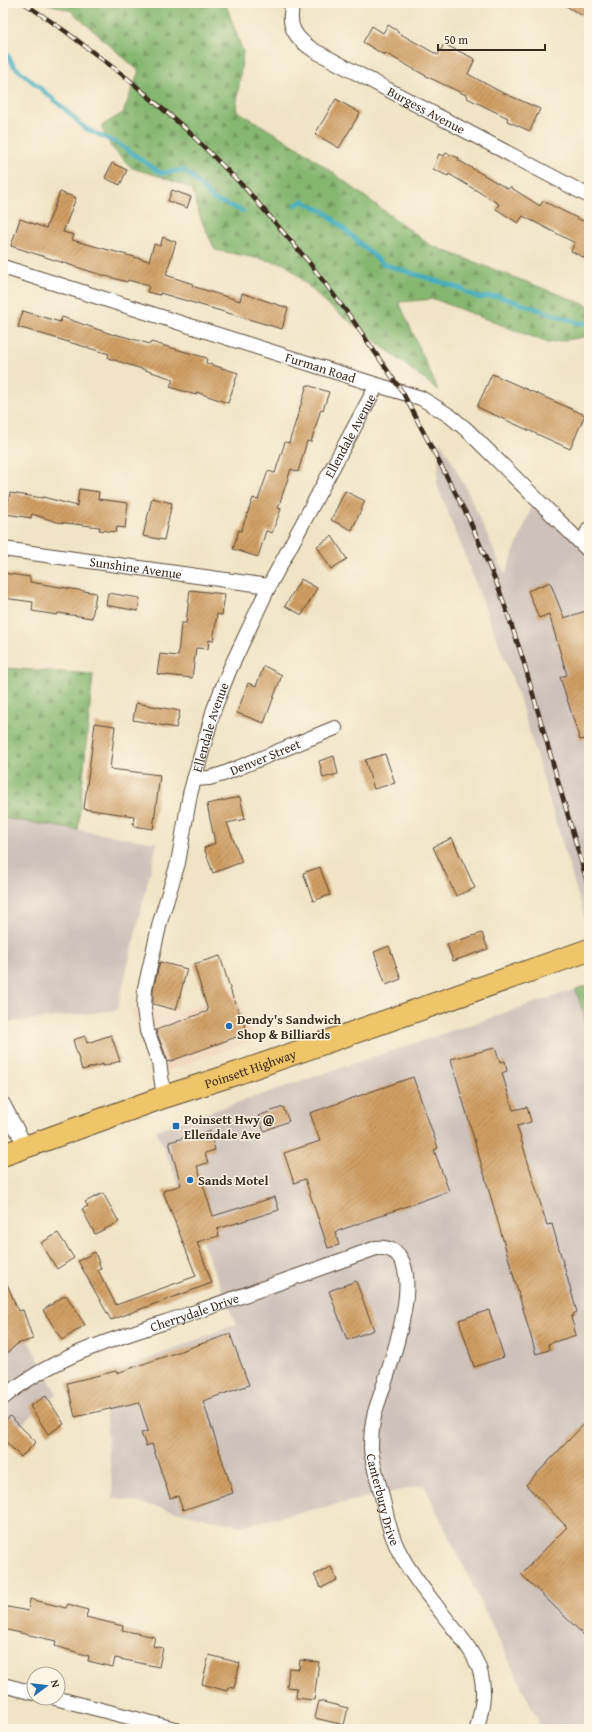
<svg xmlns="http://www.w3.org/2000/svg" width="592" height="1732" font-family="'Gentium Book Plus',serif">
<defs>
<pattern id="forest-firs" width="22" height="20" patternUnits="userSpaceOnUse"><rect width="22" height="20" fill="#86b771"/><path d="M5 1l3.5 6h-7zM16 11l3.5 6h-7z" fill="#6f955c"/></pattern>
<pattern id="building-hatch" width="6" height="6" patternUnits="userSpaceOnUse"><rect width="6" height="6" fill="#d09f64"/><path d="M-1 1l2-2M0 6l6-6M5 7l2-2" fill="none" stroke="#aa8252"/></pattern>
</defs>
<rect width="100%" height="100%" fill="#fcf5e5"/>
<filter id="ink" filterUnits="userSpaceOnUse"><feTurbulence type="fractalNoise" baseFrequency=".025" numOctaves="2"/><feDisplacementMap in="SourceGraphic" scale="8" xChannelSelector="R" yChannelSelector="G"/><feConvolveMatrix kernelMatrix="1 2 1 2 8 2 1 2 1" color-interpolation-filters="sRGB"/></filter>
<filter id="wash" filterUnits="userSpaceOnUse"><feTurbulence type="fractalNoise" baseFrequency=".012" numOctaves="4" result="noise"/><feDisplacementMap in="SourceGraphic" scale="16" xChannelSelector="R" yChannelSelector="G"/><feGaussianBlur stdDeviation="0.9" result="paint"/><feColorMatrix in="noise" values="0 0 0 0 0 0 0 0 0 0 0 0 0 0 0 0 0 1.4 0 .05"/><feComposite in="paint" operator="in"/></filter>
<g filter="url(#wash)">
<rect width="100%" height="100%" fill="#f1e4c6"/>
<!-- built -->
<path fill="#f0d5bc" d="M236,994L256,1040L153,1075L131,1009L182,1010Z"/>
<!-- industrial -->
<g fill="#cec1b9">
<path d="M440,440L466,488L505,575L536,496L589,544V933L518,694L465,556L437,485Z"/>
<path d="M3,818L157,843L117,1010L3,1023Z"/>
<path d="M576,989L589,1032V1729H542L424,1485L240,1526L113,1497L102,1377L236,1324L156,1130Z"/>
<path d="M3,1294L57,1394L3,1440Z"/>
</g>
<!-- forest -->
<g fill="url(#forest-firs)" stroke="#607048">
<path d="M46,3H209L226,5L243,52L236,110L305,152L430,245L589,306V336L548,343L434,299L399,302L438,390L327,304L286,264L215,250L201,219L192,189L162,177L132,168L111,147L101,126L123,113L139,71L71,11Z"/>
<path d="M3,668L93,674L78,830L3,818Z"/>
<path d="M589,985V1032L576,989Z"/>
</g>
<g fill="none" stroke-linecap="round" stroke-linejoin="round">
<!-- stream -->
<g stroke="#42adc1" stroke-width="4.5">
<path d="M3,47L14,66L59,104L86,129L117,143L161,173L183,170L190,175L213,199L243,211"/>
<path d="M295,205L303,201L325,212L383,264L462,289L466,292L479,298L497,296L579,323H589"/>
</g>
</g>
<g id="blocks">
<!-- building -->
<g fill="url(#building-hatch)">
<path d="M561,3H589V5L583,16Z"/>
<path d="M388,25L398,31L397,32L438,55L444,44L475,59L468,74L499,91L540,109L530,131L507,121L508,118L467,98L468,96L428,77L385,53L384,55L363,42L372,26L383,33Z"/>
<path d="M336,99L360,113L339,148L315,134Z"/>
<path d="M446,153L459,158L458,160L508,189L510,187L540,206L543,201L589,224V260L571,251L575,243L523,216L518,223L496,209L499,204L449,174L448,176L433,169L439,154L444,156Z"/>
<path d="M112,163L127,170L120,185L105,178Z"/>
<path d="M172,190L191,197L187,208L168,201Z"/>
<path d="M60,192L76,198L63,232L74,235L72,240L149,261L154,244L160,246L163,237L176,242L166,275L193,284L192,286L240,301L242,293L288,308L282,329L160,293V295L147,292L149,286L128,280L127,282L92,272L11,246L20,219L46,228Z"/>
<path d="M23,311L60,322L62,317L114,335L115,334L150,344L151,342L207,358L206,363L238,373L228,403L196,392V395L170,387L173,379L108,358L109,354L18,327Z"/>
<path d="M492,374L585,415L570,449L477,407Z"/>
<path d="M307,385L329,392L323,410L321,409L311,442L307,441L298,472L291,469L278,508L281,509L272,533L266,531L258,557L233,549L239,530L241,531L253,498L258,500L268,471L275,473L285,442L289,443Z"/>
<path d="M79,489L99,492L98,499L128,503L125,528L117,527L116,532L99,530L100,527L57,522L32,514L31,518L6,514L10,493L43,498V497L77,506Z"/>
<path d="M345,491L365,501L352,530L331,520Z"/>
<path d="M152,498L172,503L164,540L143,536Z"/>
<path d="M332,536L347,559L331,569L317,546Z"/>
<path d="M3,573L30,577V582L96,593L92,618L58,613L57,615L32,611L33,602L3,598Z"/>
<path d="M301,579L317,588L302,615L285,606Z"/>
<path d="M550,582L564,618L589,610V738L580,740L560,677L567,675L549,614L539,618L528,591Z"/>
<path d="M190,590L225,594L222,615L217,614L213,641L209,640L208,649L196,648L192,678L157,674L160,654L178,656L181,623H186Z"/>
<path d="M108,593L140,598L138,611L106,605Z"/>
<path d="M264,666L282,675L264,723L237,713L248,683L256,686Z"/>
<path d="M136,703L180,711L176,728L133,720Z"/>
<path d="M95,723L115,726L110,769L160,775L153,829L133,826L134,816L84,809Z"/>
<path d="M385,754L395,783L374,789L365,760Z"/>
<path d="M334,756L338,774L323,778L319,761Z"/>
<path d="M240,797L245,819L227,823L242,862L213,873L204,848L215,843L207,804Z"/>
<path d="M452,838L475,888L456,896L433,847Z"/>
<path d="M320,867L330,895L313,901L303,873Z"/>
<path d="M482,933L488,949L453,961L447,944Z"/>
<path d="M389,946L401,979L386,985L374,952Z"/>
<path d="M220,956L234,1001H235L247,1033L168,1062L156,1030L208,1011L194,964Z"/>
<path d="M160,962L187,969L176,1010L153,1004V989Z"/>
<path d="M111,1035L120,1061L103,1066V1064L82,1070L73,1040L85,1036L87,1043Z"/>
<path d="M495,1048L500,1062L505,1061L507,1071L502,1073L513,1110L527,1107L531,1122L517,1126L547,1225L552,1224L577,1312L573,1314V1316L571,1317L576,1335L548,1344L549,1350L536,1354L451,1059Z"/>
<path d="M413,1077L438,1148L434,1150L449,1191L335,1232L339,1245L328,1248L305,1179L294,1183L284,1153L320,1141L310,1113Z"/>
<path d="M283,1107L289,1121L264,1131L258,1116Z"/>
<path d="M210,1131L215,1150L205,1153L208,1163L197,1166L213,1216L275,1197L279,1210L217,1229L219,1236L197,1242L212,1283L111,1320L78,1261L95,1252L101,1269L98,1270L116,1305L196,1276L163,1191L181,1185L169,1142Z"/>
<path d="M103,1193L119,1222L95,1234L82,1209L88,1206L85,1202Z"/>
<path d="M58,1233L74,1258L57,1269L41,1243Z"/>
<path d="M3,1274L18,1311L23,1310L33,1339L17,1344L3,1357Z"/>
<path d="M356,1281L374,1330L347,1340L329,1291Z"/>
<path d="M66,1295L85,1325L62,1340L43,1310Z"/>
<path d="M489,1310L504,1357L474,1367L459,1320Z"/>
<path d="M230,1334L249,1385L203,1401L233,1493L183,1510L178,1496L170,1498L152,1444L146,1446L141,1433L148,1431L139,1402L75,1417L67,1383L116,1371L117,1373Z"/>
<path d="M46,1396L64,1424L48,1434L30,1406Z"/>
<path d="M10,1416L36,1442L21,1457L3,1439V1423Z"/>
<path d="M589,1419V1640L521,1574L567,1527L526,1485Z"/>
<path d="M331,1567L337,1580L321,1588L314,1575Z"/>
<path d="M30,1599L66,1608L68,1604L88,1610L86,1617L123,1626L122,1630L155,1637L153,1646L163,1648L159,1667L115,1658L113,1667L88,1661L89,1656L55,1646L56,1641L3,1629V1606L28,1611Z"/>
<path d="M209,1655L240,1663L234,1688L228,1687L227,1691L202,1684Z"/>
<path d="M300,1660L319,1662L314,1700L296,1698L297,1688L287,1687L289,1668L299,1669Z"/>
<path d="M319,1701L348,1708L344,1725L315,1718Z"/>
</g>
</g>
</g>
<g filter="url(#ink)">
<use href="#blocks" fill-opacity="0" stroke="#564637" stroke-width="1"/>
<g fill="none" stroke-linecap="round" stroke-linejoin="round">
<defs>
<g id="street">
<path id="s1" d="M293,3C286,27 296,39 315,51L589,196"/>
<path id="s2" d="M3,267L377,385L421,398L450,416L467,430L589,551"/>
<path d="M582,544L589,529"/>
<path id="s3" d="M3,549L269,586"/>
<path id="s4" d="M194,779L209,778L223,774L335,728"/>
<path id="s5" d="M164,1097L159,1062L147,1031L144,1008L145,988L160,922L178,863L190,794L214,709L229,671L269,586L377,385"/>
<path d="M3,1104L26,1147"/>
<path id="s6" d="M3,1398C55,1354 124,1336 187,1315C250,1293 313,1271 376,1248C441,1242 383,1384 375,1412C372,1423 371,1436 371,1448C372,1463 377,1477 381,1492C386,1513 390,1536 401,1555C412,1576 427,1594 441,1612C455,1631 476,1652 481,1675C486,1694 481,1711 477,1729"/>
<path d="M3,1685L34,1693"/>
<path d="M55,1698L175,1729"/>
</g>
<g id="highway">
<path id="s7" d="M3,1155L164,1097L238,1073L589,950"/>
</g>
</defs>
<!-- street casing -->
<use href="#street" stroke="#564637" stroke-width="16"/>
<!-- highway casing -->
<use href="#highway" stroke="#564637" stroke-width="24"/>
<!-- street -->
<use href="#street" stroke="#fff" stroke-width="14"/>
<!-- highway -->
<use href="#highway" stroke="#eec569" stroke-width="22"/>
<defs>
<path id="rail" d="M24,3L65,31L128,79L187,130L246,189L308,261L352,319L403,393L469,519L499,589L522,656L589,889"/>
</defs>
<!-- rail casing -->
<use href="#rail" stroke="#3b2a1e" stroke-width="4.5"/>
<!-- rail -->
<use href="#rail" stroke="#fcf5e5" stroke-width="3" stroke-dasharray="9" stroke-linecap="butt"/>
</g>
</g>
<!-- markers -->
<g fill="#1f6fb2" stroke="#fcf5e5" stroke-width="1.5">
<circle cx="229" cy="1026" r="4"/>
<rect x="172" y="1122" width="8" height="8" rx="2"/>
<circle cx="190" cy="1180" r="4"/>
</g>
<g text-anchor="middle" dominant-baseline="central" stroke-width="3" stroke-linejoin="round" paint-order="stroke">
<!-- street labels -->
<g font-size="13" fill="#3b2a1e" stroke="#fcf5e5">
<text stroke="none"><textPath href="#s1" startOffset="184">Burgess Avenue</textPath></text>
<text stroke="none"><textPath href="#s2" startOffset="333">Furman Road</textPath></text>
<text stroke="none"><textPath href="#s5" startOffset="705">Ellendale Avenue</textPath></text>
<text stroke="none"><textPath href="#s3" startOffset="134">Sunshine Avenue</textPath></text>
<text stroke="none"><textPath href="#s5" startOffset="381">Ellendale Avenue</textPath></text>
<text stroke="none"><textPath href="#s4" startOffset="75">Denver Street</textPath></text>
<text stroke="none"><textPath href="#s7" startOffset="262">Poinsett Highway</textPath></text>
<text stroke="none"><textPath href="#s6" startOffset="211">Cherrydale Drive</textPath></text>
<text stroke="none"><textPath href="#s6" startOffset="680">Canterbury Drive</textPath></text>
</g>
<!-- poi labels -->
<g font-size="13" font-weight="bold" fill="#3b2a1e" stroke="#fcf5e5" text-anchor="start">
<text x="237" y="1019">Dendy's Sandwich<tspan x="237" dy="15">Shop &amp; Billiards</tspan></text>
<text x="184" y="1119">Poinsett Hwy @<tspan x="184" dy="15">Ellendale Ave</tspan></text>
<text x="198" y="1180">Sands Motel</text>
</g>
</g>
<!-- margin -->
<rect width="592" height="1732" fill="none" stroke="#fcf5e5" stroke-width="16"/>
<!-- north arrow -->
<g transform="translate(46 1686) rotate(75)"><circle r="19" fill="#fcf5e5" stroke="#afa495"/>
<path d="M0-3L7 15L0 10L-7 15Z" fill="#1f6fb2"/>
<text y="-6" font-size="11" font-weight="bold" text-anchor="middle" fill="#3b2a1e">N</text>
</g>
<!-- scale -->
<path d="M438 44v6h107v-6" fill="none" stroke="#3b2a1e" stroke-width="2"/>
<text x="444" y="44" font-size="12" fill="#3b2a1e" stroke="#fcf5e5" stroke-width="3" paint-order="stroke">50 m</text>
</svg>
